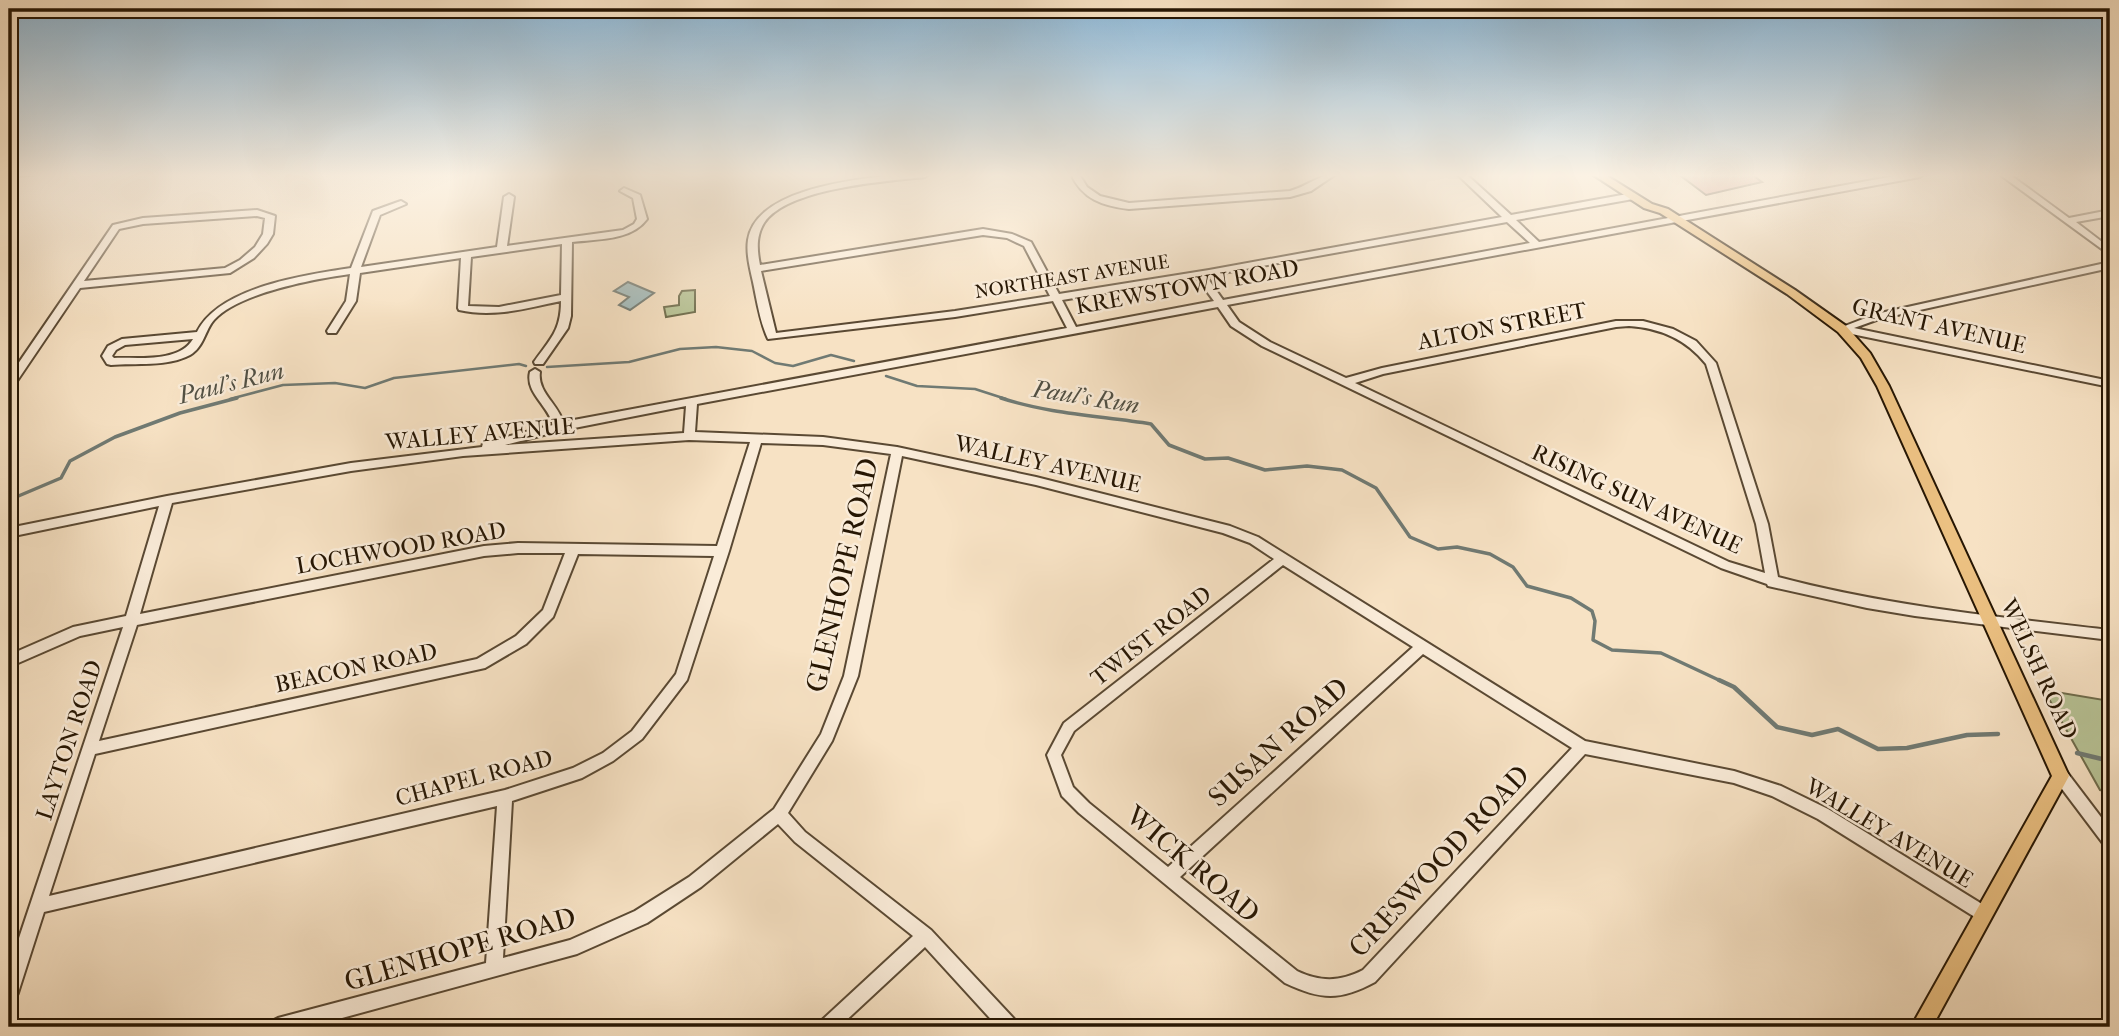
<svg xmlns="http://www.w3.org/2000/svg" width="2119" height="1036" font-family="'IM FELL French Canon',serif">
<rect width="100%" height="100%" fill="#f7e2c4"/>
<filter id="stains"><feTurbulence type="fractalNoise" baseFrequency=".00286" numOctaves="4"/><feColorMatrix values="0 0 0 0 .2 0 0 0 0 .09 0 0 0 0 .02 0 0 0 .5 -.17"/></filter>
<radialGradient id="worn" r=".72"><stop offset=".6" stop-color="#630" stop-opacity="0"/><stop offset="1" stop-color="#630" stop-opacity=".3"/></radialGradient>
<!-- green -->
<g fill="#b8c497" stroke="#6f6d4d" stroke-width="2">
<path d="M695,290V312L666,317L664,307L679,305V296L682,291Z"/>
<path d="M2044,690L2110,701V792L2100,790Z"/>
</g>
<!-- water -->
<path fill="#a1bcbe" stroke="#707a73" stroke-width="2" d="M628,282L654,293L630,310L619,305L629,297L614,291Z"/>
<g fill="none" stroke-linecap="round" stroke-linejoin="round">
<!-- stream-far2 -->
<g stroke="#707a73" stroke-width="2.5">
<path d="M547,367L629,362L680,349L716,347L752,351L775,363L793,366L831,355L854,361"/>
<path d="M886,376L917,386L975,389L1006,399"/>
<path d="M230,399L283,385L335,383L365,388L394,378L519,364L526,366"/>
</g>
<!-- stream-far1 -->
<g stroke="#707a73" stroke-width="3.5">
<path d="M1001,398C1049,414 1101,416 1151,424L1169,445L1205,459L1228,458L1265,470L1307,466L1342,470L1376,488L1410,537L1438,549L1457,547L1490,554L1513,567L1527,586L1571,598L1592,611L1595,621L1593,640L1612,650L1661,653L1723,682"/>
<path d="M9,500L61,478L70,461L115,437L180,413L237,398"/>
</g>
<!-- stream -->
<g stroke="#707a73" stroke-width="4.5">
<path d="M1719,680L1734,687L1777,727L1812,735L1838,729L1878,749L1907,748L1967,735L1998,734"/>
<path d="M2077,753L2110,761"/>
</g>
</g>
<!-- building -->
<path fill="#d38a80" stroke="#261603" stroke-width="2" d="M1693,174H1751L1762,182L1706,195L1681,176Z"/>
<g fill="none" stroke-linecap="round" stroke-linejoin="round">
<defs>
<g id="minor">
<path d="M902,174H929L925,177C886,181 787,188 764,223C756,236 757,250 760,265L983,229L1012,234L1031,242L1059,294L1209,270L1502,217L1457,174H1466L1511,215L1633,193L1637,196L1633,199L1516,220L1539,242L1905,174H1924L1920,177L1227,305L1239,322L1270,342L1346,378L1382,368L1616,321H1643L1673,329L1696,341L1716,363L1768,524L1778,577C1887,606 1998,617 2110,630V640L1915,616L1867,608L1768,586L1767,584L1721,568L1262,346L1231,326L1218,307L697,404L695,432L823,437L897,447L1036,477L1230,526L1258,537L1585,741L1734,771L1781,786L1828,809L1990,909L1992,914L1990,919L1984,922L1978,919L1818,819L1772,796L1734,783L1585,754L1375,982C1340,1001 1321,1000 1285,983L1079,813L1062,796L1047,755L1064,723L1274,559L1250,543L1223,533L1036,485L902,456L858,676L832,741L788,813L805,832L931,930L1016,1021L1019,1027H998L925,947L839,1027H818L821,1021L913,936L795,842L778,824L701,887L647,923L577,954L309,1027H269L272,1021L278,1018L486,963L497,806L44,912L18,993L15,999L9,1001V968L123,627L80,636L9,667V655L73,627L126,616L159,506L9,537V528L167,496L351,463L482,447L483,443L553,425C548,405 525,393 530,372L535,369L540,372C537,392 558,404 563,422L1067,328L1053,301L955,317L768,339C760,322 757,301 753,282C750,269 746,253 748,240C756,187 861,179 902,174ZM1507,222L1530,243L1223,300L1206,276ZM983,235L1007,238L1024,246L1050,296L955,311L776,333L761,271ZM1197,278L1214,301L1076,327L1062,300ZM1629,326C1660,328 1686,339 1706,364L1756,524L1765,573L1729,562L1355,383L1383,374L1616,327ZM686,406L684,433L505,445L559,431ZM689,440L750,442L717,546L518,543L484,546L140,614L172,503L351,471L463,456ZM761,443L823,445L891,454L844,676L821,734L774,809L689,877L635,911L570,940L503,958L512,801L582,778L613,761L642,739L687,680L729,551ZM518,553H565L543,610L516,636L477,659L99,741L137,625L484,556ZM578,554L714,556L676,674L632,731L603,753L573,768L505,790L49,896L95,754L485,668L526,644L553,617ZM1283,565L1413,647L1168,867L1089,803L1073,787L1061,755L1074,731ZM1423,654L1572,748L1363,970C1340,982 1320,982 1297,971L1180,877Z"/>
<path d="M1071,174H1079L1087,187L1100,196L1129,203L1290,191C1306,187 1320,174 1336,174L1311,191L1290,197L1129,209C1103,206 1082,199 1071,174Z"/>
<path d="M1999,174H2009L2069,218L2110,210V216L2076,222L2110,248V255Z"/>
<path d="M624,188L640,195L647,219C631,241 596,239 572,242L571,316L568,328L543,364H535L534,362C550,339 561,331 561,301C528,308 494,318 459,310L458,308L461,258L360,273L356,301L336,333H328L327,331L346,301L350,274C314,279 238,293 214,320C205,330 204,347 190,355C168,367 135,363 111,365L107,364L102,356L108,346L122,339L197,332C219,287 305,275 351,268L373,211L398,202L401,201L406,204L380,215L361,267L497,247L504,197L509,194L514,197L507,246L623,230L634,224L637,219L633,198L620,191ZM562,244L561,295L499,307L468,306L471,257ZM193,339C179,363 138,357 114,358L112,356L116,350L125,345Z"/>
<path d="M257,210L275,216L273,234L267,244L254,258L230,273L80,288L13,387L9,388V377L113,225L143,218ZM257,216L265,218L263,234L255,247L240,260L225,268L84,281L119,229L143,224Z"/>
<path d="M2110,262V268L1879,319L1854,328L2110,381V387L1842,332L1837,329L1876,314Z"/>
<path d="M2061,770L2066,771L2110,829V848L2105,846L2056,781L2054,776L2056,771Z"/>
</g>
<path id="major" d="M1592,174H1604L1652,204L1668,209L1795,290L1846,326L1870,353L1889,386L2069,776L1932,1027H1911L2052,776L1877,386L1861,358L1838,332L1787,294L1660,213L1644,208Z"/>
</defs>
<!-- minor casing -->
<use href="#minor" stroke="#5a4933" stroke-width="4"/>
<!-- major casing -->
<use href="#major" stroke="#261603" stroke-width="4"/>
<!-- minor -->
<use href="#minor" fill="#faecd9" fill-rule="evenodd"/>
<!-- major -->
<use href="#major" fill="#ecc182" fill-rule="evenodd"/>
<defs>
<path id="rail" d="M9,176L37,174"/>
</defs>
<!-- rail casing -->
<use href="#rail" stroke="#261603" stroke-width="4.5"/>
<!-- rail -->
<use href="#rail" stroke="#faecd9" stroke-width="2.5" stroke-dasharray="9" stroke-linecap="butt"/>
</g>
<!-- sky -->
<linearGradient id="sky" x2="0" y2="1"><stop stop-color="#8bb7d7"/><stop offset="0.55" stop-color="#fbf2e4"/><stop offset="1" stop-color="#fbf2e4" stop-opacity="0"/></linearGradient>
<rect width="2119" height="319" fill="url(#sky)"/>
<g text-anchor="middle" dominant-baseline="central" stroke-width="5" stroke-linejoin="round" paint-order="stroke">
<!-- far-street labels -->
<g font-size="19" fill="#261603" stroke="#faecd9">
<text transform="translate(1072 277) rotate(-9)">NORTHEAST AVENUE</text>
</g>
<!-- street labels -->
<g font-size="23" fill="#261603" stroke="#faecd9">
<text transform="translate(1187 287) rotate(-10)">KREWSTOWN ROAD</text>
<text transform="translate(1502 326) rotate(-11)">ALTON STREET</text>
<text transform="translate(1939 326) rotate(13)">GRANT AVENUE</text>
<text transform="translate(480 434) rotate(-5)">WALLEY AVENUE</text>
<text transform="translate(1048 464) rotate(13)">WALLEY AVENUE</text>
<text transform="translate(1637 499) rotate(25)">RISING SUN AVENUE</text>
<text transform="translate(401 548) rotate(-10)">LOCHWOOD ROAD</text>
<text transform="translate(1151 636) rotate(-38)">TWIST ROAD</text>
<text transform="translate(356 668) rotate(-12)">BEACON ROAD</text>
<text transform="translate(2039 669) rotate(65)">WELSH ROAD</text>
<text transform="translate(69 740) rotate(-72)">LAYTON ROAD</text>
<text transform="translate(474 778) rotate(-15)">CHAPEL ROAD</text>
<text transform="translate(1889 833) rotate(31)">WALLEY AVENUE</text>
</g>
<!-- water labels -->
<g font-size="24" font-style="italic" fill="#515044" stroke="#faecd9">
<text transform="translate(231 383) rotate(-14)">Paul's Run</text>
<text transform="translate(1086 397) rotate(9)">Paul's Run</text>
</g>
<!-- near-street labels -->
<g font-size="28" fill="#261603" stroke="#faecd9">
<text transform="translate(842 575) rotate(-77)">GLENHOPE ROAD</text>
<text transform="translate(1278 742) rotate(-42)">SUSAN ROAD</text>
<text transform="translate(1439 861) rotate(-47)">CRESWOOD ROAD</text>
<text transform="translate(1193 864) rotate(40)">WICK ROAD</text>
<text transform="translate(460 949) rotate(-16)">GLENHOPE ROAD</text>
</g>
</g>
<!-- margin -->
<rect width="2119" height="1036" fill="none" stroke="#f7e2c4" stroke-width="35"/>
<rect x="10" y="10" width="2098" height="1015" fill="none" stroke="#261603" stroke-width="3.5"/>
<rect x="18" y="18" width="2084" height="1001" fill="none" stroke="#261603" stroke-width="2"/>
<rect width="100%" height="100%" filter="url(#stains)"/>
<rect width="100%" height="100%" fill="url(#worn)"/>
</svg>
